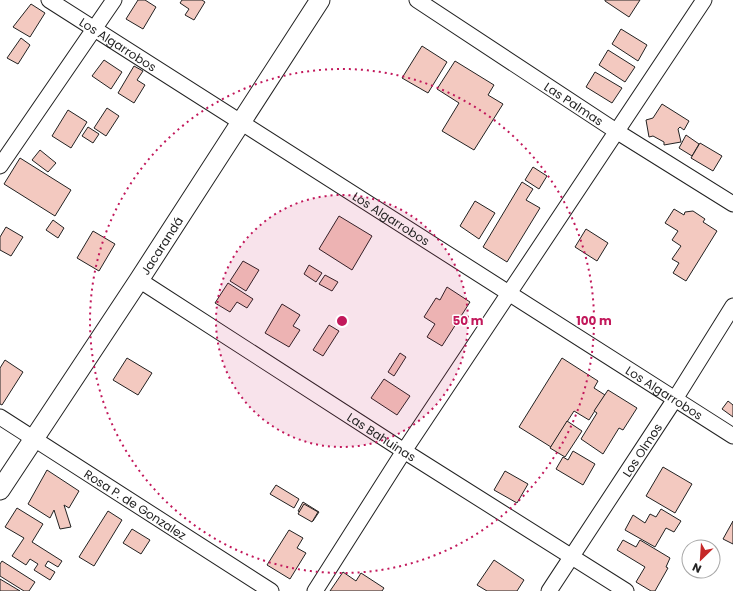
<svg xmlns="http://www.w3.org/2000/svg" width="733" height="591" font-family="Poppins,sans-serif">
<rect width="100%" height="100%" fill="#fff"/>
<!-- building -->
<g fill="#f3c9c0" stroke="#222">
<path d="M138,0H145L156,7L143,29L126,19Z"/>
<path d="M182,0H202L205,2L194,20L185,15L189,9L180,3Z"/>
<path d="M605,0H640L629,17L605,1Z"/>
<path d="M31,4L45,13L30,37L13,27Z"/>
<path d="M621,29L647,45L638,61L612,44Z"/>
<path d="M21,38L30,45L18,64L7,58Z"/>
<path d="M422,46L447,62L428,93L402,78Z"/>
<path d="M608,50L635,67L625,82L599,65Z"/>
<path d="M104,60L122,72L111,89L92,76Z"/>
<path d="M455,61L494,85L488,95L503,104L474,150L442,131L459,103L437,89Z"/>
<path d="M134,66L143,71L137,80L145,85L134,103L118,93Z"/>
<path d="M595,72L622,88L612,103L586,87Z"/>
<path d="M662,104L689,121L684,130L680,127L678,129L681,142L664,145V142L653,136L649,137L646,120L653,118Z"/>
<path d="M107,108L119,116L106,136L94,128Z"/>
<path d="M68,110L87,122L71,148L52,136Z"/>
<path d="M88,127L99,134L93,143L82,136Z"/>
<path d="M686,135L699,144L692,156L679,148Z"/>
<path d="M700,143L722,156L713,171L691,158Z"/>
<path d="M40,150L56,163L48,172L32,160Z"/>
<path d="M20,158L71,190L55,216L4,184Z"/>
<path d="M533,167L547,176L539,189L525,180Z"/>
<path d="M522,182L533,189L526,200L540,208L507,262L483,247Z"/>
<path d="M475,201L495,213L479,239L460,226Z"/>
<path d="M674,209L684,215L685,212L693,211L705,219L703,222L717,231L686,281L673,273L679,263L672,259L681,246L672,240L678,231L665,223Z"/>
<path d="M339,216L372,236L352,270L319,249Z"/>
<path d="M53,220L64,228L58,238L46,230Z"/>
<path d="M6,227L23,237L11,256L0,250V237Z"/>
<path d="M586,229L608,243L597,261L575,247Z"/>
<path d="M93,231L115,244L99,271L77,258Z"/>
<path d="M243,261L259,270L246,291L230,281Z"/>
<path d="M309,265L322,273L316,282L304,274Z"/>
<path d="M325,275L338,282L332,291L319,284Z"/>
<path d="M228,283L253,299L247,308L237,302L230,312L215,303Z"/>
<path d="M447,287L470,302L442,346L427,337L435,324L424,317L436,298L440,300Z"/>
<path d="M282,304L300,315L293,326L300,330L289,347L265,333Z"/>
<path d="M329,325L339,331L323,356L313,350Z"/>
<path d="M400,353L406,357L394,376L388,372Z"/>
<path d="M127,358L152,373L138,395L113,380Z"/>
<path d="M562,358L598,381L594,388L605,395L589,420L574,411L551,447L519,427Z"/>
<path d="M5,360L23,372L2,405L0,404V368Z"/>
<path d="M384,379L410,396L397,415L371,398Z"/>
<path d="M608,390L637,408L623,430L619,428L603,454L581,439L597,413L594,411Z"/>
<path d="M728,401L733,405V417L722,409Z"/>
<path d="M567,421L582,431L565,457L550,448Z"/>
<path d="M573,451L595,464L583,485L556,469L563,457L568,460Z"/>
<path d="M663,467L692,484L675,513L646,496Z"/>
<path d="M47,470L79,491L69,508L64,505L71,527L60,529L54,510L50,518L28,504Z"/>
<path d="M505,471L528,484L517,503L494,490Z"/>
<path d="M276,485L299,499L294,508L270,494Z"/>
<path d="M303,502L319,512L313,521L298,511Z"/>
<path d="M304,504L318,512L312,522L298,514Z"/>
<path d="M17,508L43,524L32,542L62,561L58,567L48,561L45,566L55,572L50,580L34,570L38,564L30,559L26,565L12,556L24,538L5,527Z"/>
<path d="M661,509L681,521L674,532L666,528L655,547L625,530L633,515L645,523L650,514L656,517Z"/>
<path d="M108,511L122,520L94,566L79,557Z"/>
<path d="M733,521V544L723,539Z"/>
<path d="M132,529L150,540L141,554L123,543Z"/>
<path d="M289,530L303,538L297,548L306,553L290,579L267,565Z"/>
<path d="M623,540L636,547L640,540L670,558L666,567L668,568L655,591H651L636,582L645,567L617,550Z"/>
<path d="M494,560L524,580L517,591H487L477,585Z"/>
<path d="M2,561L35,582L29,591H24L0,576V564Z"/>
<path d="M343,572L356,581L361,573L384,588L382,591H330Z"/>
<path d="M0,579L20,591H0Z"/>
</g>
<g fill="none" stroke-linecap="round" stroke-linejoin="round">
<defs>
<g id="minor">
<path id="s1" d="M49,0L733,436"/>
<path id="s2" d="M417,0L616,131L733,204"/>
<path d="M0,166L114,0"/>
<path id="s3" d="M139,280L404,451L626,591"/>
<path id="s4" d="M0,417L271,591"/>
<path d="M315,591L404,451L704,0"/>
<path id="s5" d="M549,591L675,399L733,306"/>
</g>
<g id="tertiary">
<path id="s6" d="M0,490L139,280L320,0"/>
</g>
</defs>
<!-- minor casing -->
<use href="#minor" stroke="#222" stroke-width="17"/>
<!-- tertiary casing -->
<use href="#tertiary" stroke="#222" stroke-width="21"/>
<!-- minor -->
<use href="#minor" stroke="#fff" stroke-width="15"/>
<!-- tertiary -->
<use href="#tertiary" stroke="#fff" stroke-width="19"/>
</g>
<!-- distance rings -->
<circle cx="342" cy="321" r="126" fill="#c2185b" fill-opacity=".12"/>
<g fill="none" stroke="#c2185b" stroke-width="2" stroke-dasharray="2 4">
<circle cx="342" cy="321" r="126"/>
<circle cx="342" cy="321" r="252"/>
</g>
<g text-anchor="middle" dominant-baseline="central" stroke-width="3" stroke-linejoin="round" paint-order="stroke">
<!-- street labels -->
<g font-size="12" fill="#222" stroke="#fff">
<text stroke="none"><textPath href="#s1" startOffset="82">Los Algarrobos</textPath></text>
<text stroke="none"><textPath href="#s2" startOffset="188">Las Palmas</textPath></text>
<text stroke="none"><textPath href="#s1" startOffset="406">Los Algarrobos</textPath></text>
<text stroke="none"><textPath href="#s6" startOffset="293">Jacarandá</textPath></text>
<text stroke="none"><textPath href="#s1" startOffset="730">Los Algarrobos</textPath></text>
<text stroke="none"><textPath href="#s3" startOffset="289">Las Bahuinas</textPath></text>
<text stroke="none"><textPath href="#s5" startOffset="169">Los Olmos</textPath></text>
<text stroke="none"><textPath href="#s4" startOffset="161">Rosa P. de Gonzalez</textPath></text>
</g>
</g>
<circle cx="342" cy="321" r="6" fill="#c2185b" stroke="#fff" stroke-width="2"/>
<g font-size="12" text-anchor="middle" font-weight="bold" fill="#c2185b" stroke="#fff" stroke-width="3" stroke-linejoin="round" paint-order="stroke">
<text x="468" y="325">50 m</text>
<text x="594" y="325">100 m</text>
</g>
<!-- north arrow -->
<g transform="translate(701 559) rotate(205)"><circle r="19" fill="#ffffff" stroke="#a7a7a7"/>
<path d="M0-3L7 15L0 10L-7 15Z" fill="#c62828"/>
<text y="-6" font-size="11" font-weight="bold" text-anchor="middle" fill="#222222">N</text>
</g>
</svg>
